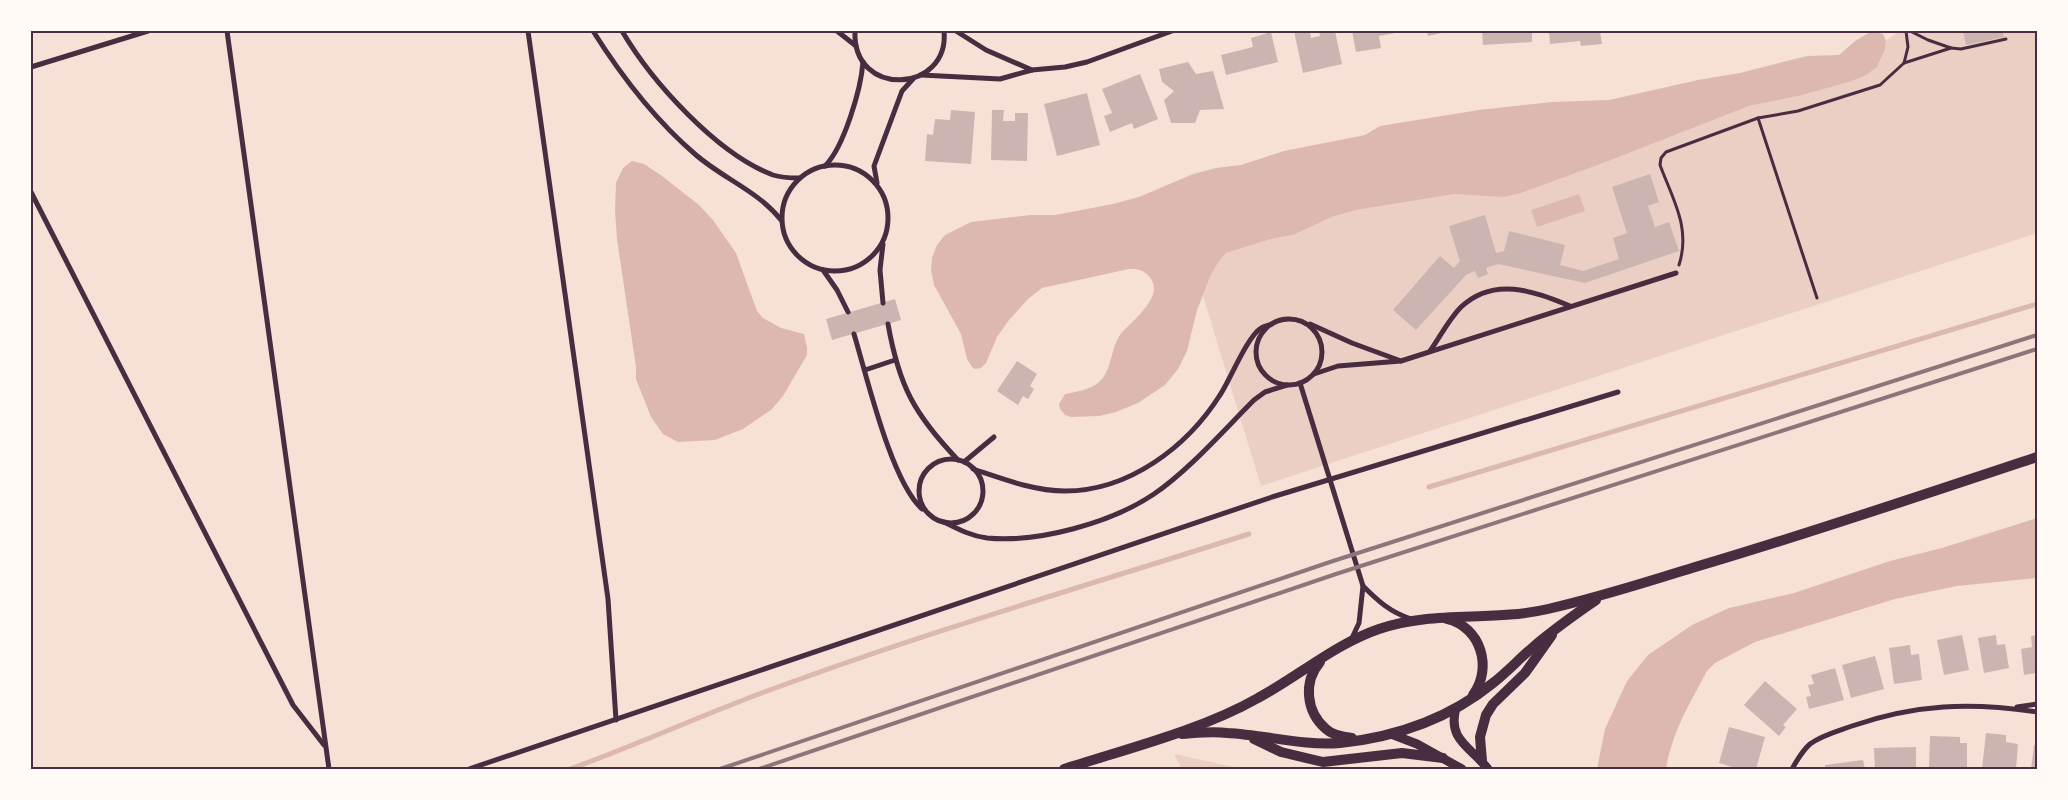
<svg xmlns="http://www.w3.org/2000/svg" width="2068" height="800" font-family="'Source Sans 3',sans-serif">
<rect width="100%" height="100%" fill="#f7e1d7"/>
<!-- green -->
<g fill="#ebcfc5">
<path d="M1899,31H2037V233L1261,486L1203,296L1211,275L1219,261L1226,253L1271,239L1293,235L1332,217L1356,210L1455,194L1521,193L1606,162L1749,106L1798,96L1877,67L1885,49L1886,41Z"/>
<path d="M1174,754L1244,769H1182Z"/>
</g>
<!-- water -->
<g fill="#dcb8b0">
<path d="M1872,31L1883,34L1886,41L1885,49L1877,67L1866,75L1849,82L1798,96L1749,106L1606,162L1521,193L1503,197L1455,194L1356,210L1332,217L1293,235L1271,239L1226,253L1219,261L1211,275L1197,310L1187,351L1178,369L1165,385L1138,403L1116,412L1099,416L1071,417L1065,415L1060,409L1059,404L1065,394C1075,392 1089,390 1098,383C1112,372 1110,350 1120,335C1130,322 1164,298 1151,279C1145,270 1139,269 1129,269L1042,288L1028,299L1009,320L997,337L986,363L981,368L975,369L972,367L967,359L961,334L934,285L931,270L932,258L937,245L945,235L971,222L1030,215H1055L1113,204L1139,197L1193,174L1216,168L1241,165L1284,151L1365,135L1380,126L1479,110L1552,102L1609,100L1698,80L1740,73L1807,56L1839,55L1855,41Z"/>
<path d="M632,161L644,164L662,176L699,205L713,220L736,253L757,311L763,318L781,328L804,334L807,348V355L783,396L771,410L743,429L715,440L678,442L663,434L651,417L636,379V367L617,239L615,211L616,183L623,168Z"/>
<path d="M1579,194L1585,211L1537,227L1531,210Z"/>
<path d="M2037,518V578L1957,586L1895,599L1755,642L1715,663L1707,671C1690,703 1672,732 1666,769H1597L1605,729L1627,681L1648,655L1692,625L1729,608L1794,593L1890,561L1942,548Z"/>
</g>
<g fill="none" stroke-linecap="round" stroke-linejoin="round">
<!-- stream -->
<g stroke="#dcb8b0" stroke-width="5">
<path d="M1429,487L2037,304"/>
<path d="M570,769C640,744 708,712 778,687C933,630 1092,584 1249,534"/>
</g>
</g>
<!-- building -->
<g fill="#ccb4b1">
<path d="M1294,31H1310L1311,38L1320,36L1319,31H1335L1342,64L1303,73Z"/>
<path d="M1352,31H1401V32L1379,36L1381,48L1356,52Z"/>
<path d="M1427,31H1446V32L1428,36Z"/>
<path d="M1482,31H1532V42L1483,45Z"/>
<path d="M1549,31H1600L1602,44L1581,46L1580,41L1550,44Z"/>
<path d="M1963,31H2002L2004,37L1966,45Z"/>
<path d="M1271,32L1278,62L1226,75L1221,55L1253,47L1251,38Z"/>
<path d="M1188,62L1196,74L1213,71L1224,109L1200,110L1195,123H1171L1164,100L1174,91L1162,82L1159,69Z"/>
<path d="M1140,74L1158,119L1134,129L1132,123L1110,132L1104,116L1112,113L1102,89Z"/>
<path d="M1087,93L1100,145L1057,156L1044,104Z"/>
<path d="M951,110L975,112L971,164L925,161L927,134L933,135L935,119L950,120Z"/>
<path d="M992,110H1004L1003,121H1015V113H1028L1027,161L991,160Z"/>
<path d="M1650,174L1659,202L1648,206L1655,227L1669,222L1679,251L1585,283L1498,264L1486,268L1488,274L1478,278L1475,271L1466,275L1416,330L1393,310L1440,256L1454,268L1460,261L1449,226L1485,215L1496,253L1504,251L1509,231L1565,245L1560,265L1583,271L1619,259L1613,238L1627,233L1612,187Z"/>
<path d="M895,299L901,320L832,340L826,319Z"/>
<path d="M1017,361L1037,374L1030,386L1034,389L1028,399L1023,396L1018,405L997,391Z"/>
<path d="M1962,635L1969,670L1944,675L1937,640Z"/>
<path d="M1996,635L1997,645L2005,644L2009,668L1984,673L1978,638Z"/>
<path d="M2037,635V673L2024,675L2021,649L2032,647L2031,636Z"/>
<path d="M1910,645L1911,655L1919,654L1922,680L1894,684L1889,648Z"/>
<path d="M1875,656L1884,689L1851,698L1842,665Z"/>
<path d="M1835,668L1844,700L1809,709L1806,697L1811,696L1808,685L1814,684L1811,675Z"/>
<path d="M1765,681L1797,709L1783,725L1786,727L1779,736L1744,705Z"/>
<path d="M1729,727L1765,737L1756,769H1739L1719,763Z"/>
<path d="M1986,733L2006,735V742L2018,744L2016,769H1982Z"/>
<path d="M1930,736L1960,737V743H1967V769H1929Z"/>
<path d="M2034,745H2037V769H2031Z"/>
<path d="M1916,747V769H1875L1874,748Z"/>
<path d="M1863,760L1865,769H1825V765Z"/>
</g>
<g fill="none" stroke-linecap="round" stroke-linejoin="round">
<!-- path -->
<g stroke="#4a2c40" stroke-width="3">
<path d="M1951,48L1961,49L2006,39"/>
<path d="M1904,63L1951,48L1928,40L1910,31"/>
<path d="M1758,118L1817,298"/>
<path d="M1679,265C1691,228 1673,200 1660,165L1661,158L1666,152L1758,118L1798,111L1880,85L1904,63L1908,47L1906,31"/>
</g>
<!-- minor -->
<g stroke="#4a2c40" stroke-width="5">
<path d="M227,31L329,769"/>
<path d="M528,31L608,599L616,720"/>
<path d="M593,31C622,77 655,120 696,155C724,179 758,191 781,220"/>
<path d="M622,31C652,82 717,154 773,175C782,178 791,178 800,178"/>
<path d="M837,31L856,46"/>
<path d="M855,31C852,99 950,93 944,31"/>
<path d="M31,67L148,31"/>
<path d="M1032,70L1065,67L1087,62L1172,31"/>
<path d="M921,75L1000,79L1032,70L986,50L956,31"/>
<circle cx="835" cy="218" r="53"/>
<path d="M825,166C844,147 861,89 863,62"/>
<path d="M877,183L874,166L902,91L913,79"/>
<path d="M31,192L293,705L324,745"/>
<path d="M823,270L837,290L848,312"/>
<path d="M883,303L880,270L883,244"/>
<circle cx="1289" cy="352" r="33"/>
<path d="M888,324C899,386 914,414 958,460"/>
<path d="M1310,324L1352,343L1401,361L1338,366L1314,374"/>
<path d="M854,334C867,377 891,481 922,509"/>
<path d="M1430,351C1440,337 1449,319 1461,307C1494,276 1533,291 1570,306"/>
<path d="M1401,361L1676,273"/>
<path d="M865,370L895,360"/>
<path d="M1300,383L1363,586L1359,623L1352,638"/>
<circle cx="951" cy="491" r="32"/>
<path d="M964,462L994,437"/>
<path d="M973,469C1003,479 1034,491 1065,491C1129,491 1187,447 1220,395C1230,380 1247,337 1261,328C1264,326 1269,325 1272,324"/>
<path d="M944,522C958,529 971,536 987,538C1038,543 1111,523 1154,494C1188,471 1224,430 1254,400L1265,392L1287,385"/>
<path d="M1363,586C1378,601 1390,612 1411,619"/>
<path d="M2017,707L2037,704"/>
<path d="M469,769L1272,497L1618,392"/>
<path d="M1792,769C1797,760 1802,751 1810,744C1822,735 1838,731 1852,726C1916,704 1970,702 2037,712"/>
</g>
<!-- tertiary -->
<g stroke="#4a2c40" stroke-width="9">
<path d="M1456,708C1447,740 1471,747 1488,769"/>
<path d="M1391,734L1417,744L1462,769"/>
</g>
<!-- secondary -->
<g stroke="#4a2c40" stroke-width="10">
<path d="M1447,619C1481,627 1493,668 1473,695"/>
<path d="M1320,662C1303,682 1306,712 1326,729C1332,735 1343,737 1352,738"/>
<path d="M1182,734C1197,733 1212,731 1227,733C1265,735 1303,746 1340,743C1396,737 1450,718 1493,683C1507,672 1519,659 1532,648C1553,630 1574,615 1596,600"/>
<path d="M1254,739L1281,752L1323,762L1402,753L1443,758"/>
<path d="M1482,761L1480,737L1486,715L1493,704L1525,673L1552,635"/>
<path d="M1064,769C1126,749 1202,730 1258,698C1299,676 1335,644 1379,629C1433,610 1492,622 1548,609C1597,598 1644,583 1692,568C1808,534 1922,495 2037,457"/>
</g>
<!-- rail -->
<g stroke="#8f747c" stroke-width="4">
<path d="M720,769L1330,562L2037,335"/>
<path d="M759,769L1336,574L2037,349"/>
</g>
</g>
<!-- border -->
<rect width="2068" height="800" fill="none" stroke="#fffaf5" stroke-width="65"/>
<rect x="32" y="32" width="2004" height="736" fill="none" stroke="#4a2c40" stroke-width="2"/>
</svg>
